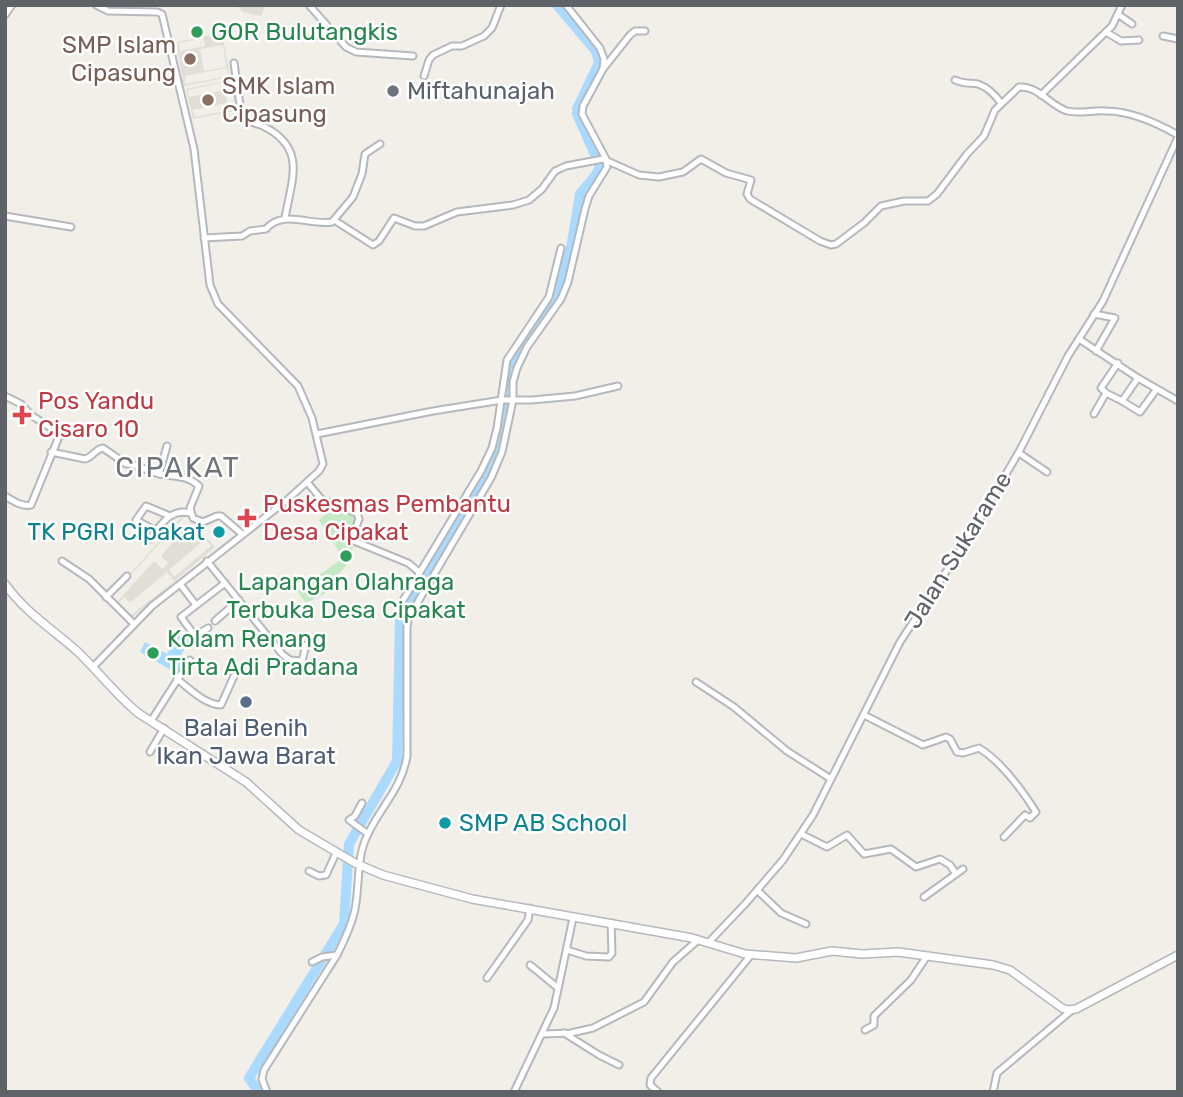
<svg xmlns="http://www.w3.org/2000/svg" width="1183" height="1097" font-family="Rubik,sans-serif">
<rect width="100%" height="100%" fill="#f1efe8"/>
<!-- education -->
<g fill="#e1ded6" fill-rule="evenodd">
<path d="M236,5H265L261,16L243,12Z"/>
<path d="M222,33L230,77L184,86L176,42ZM204,38L205,46L180,51L179,43ZM223,45L226,67L204,71L200,49ZM227,68L229,76L185,84V76Z"/>
<path d="M232,80L239,110L193,119L186,89ZM230,81L232,89L189,97L188,90ZM232,90L236,109L195,117L193,110L227,103L225,91Z"/>
<path d="M186,512L205,529L202,533L215,547L129,620L109,597ZM187,514L193,520L161,556L168,563L162,569L154,561L117,602L111,596ZM194,521L200,526L197,530L202,535L195,543L184,533ZM205,539L211,546L174,577L169,570ZM167,572L174,581L129,617L118,603L125,597L130,603Z"/>
</g>
<!-- green -->
<path fill="#c5e8c5" d="M331,509L359,516C354,536 355,562 337,575L335,588L306,603L297,591L343,558L319,520Z"/>
<!-- water -->
<path fill="#aadaff" d="M178,634L189,640L178,661L183,664L178,674L140,652L145,642L167,654Z"/>
<g fill="none" stroke-linecap="round" stroke-linejoin="round">
<!-- river -->
<path stroke="#aadaff" stroke-width="10" d="M259,1092L249,1078L344,924L349,844L397,761L400,619L499,448L512,360L556,299L571,248L580,194L596,175L600,166L577,114V109L599,63L596,51L557,5"/>
<defs>
<g id="minor">
<path d="M309,5L346,47L356,52L413,56"/>
<path d="M5,15L12,5"/>
<path d="M1119,15L1132,24"/>
<path d="M1106,32L1121,41L1139,40"/>
<path d="M1163,36L1178,39"/>
<path d="M234,63L242,119C248,122 256,123 263,126C307,148 292,178 285,218"/>
<path d="M603,69L630,35L635,31H645"/>
<path d="M424,76L429,60L433,55L452,46H462L484,36L492,28L501,5"/>
<path d="M955,80C966,85 971,82 978,84C987,87 996,96 1001,103"/>
<path d="M1041,95L1112,26L1122,5"/>
<path d="M5,216L71,227"/>
<path d="M334,220L373,245L379,241L394,218L415,226H424L457,212L513,205L529,200L542,189L555,171L566,166L603,159L639,175L659,177L683,172L701,159L726,173L751,180L747,194L750,199L820,241L831,245L836,244L864,223L881,206L904,201H928L937,194L967,154L984,136L995,110L1019,87C1039,86 1049,105 1067,111C1079,114 1093,110 1106,111C1130,111 1157,123 1178,135"/>
<path d="M204,238L242,236L250,231L266,229C283,209 310,226 332,222L353,197L362,174L365,154L380,144"/>
<path d="M1094,314L1115,318L1096,351"/>
<path d="M1079,339L1138,378L1122,401L1106,393L1101,388L1118,363"/>
<path d="M1138,378L1178,401"/>
<path d="M5,396L21,404L31,415L60,434L31,505C22,507 13,501 5,496"/>
<path d="M1122,401L1140,412L1156,390"/>
<path d="M1094,414L1106,393"/>
<path d="M317,434L433,411L502,400H532L575,396L618,386"/>
<path d="M51,452L85,459C93,457 95,449 103,448L126,464C138,464 148,472 160,474C175,477 187,475 199,486L190,508L193,518L203,522L217,516H221L242,534"/>
<path d="M1019,453L1047,472"/>
<path d="M159,474L167,446"/>
<path d="M307,482L322,500L357,513L359,519L352,538L354,541L408,563L419,572"/>
<path d="M156,531L136,520L146,506L170,516"/>
<path d="M150,539C160,525 171,508 190,513"/>
<path d="M62,561L89,579L134,624"/>
<path d="M207,561L283,655L290,660L302,661L306,645"/>
<path d="M180,584L196,605"/>
<path d="M106,597L127,576"/>
<path d="M402,602L481,471L492,448L497,428L507,360L549,297L561,248"/>
<path d="M215,621L239,600"/>
<path d="M208,628L195,636L181,617L225,583"/>
<path d="M93,667L152,606L287,500L319,471L323,464L312,418L298,386L218,304L210,285L194,149L162,14L157,12L108,11L96,5"/>
<path d="M177,679C190,689 204,704 221,705L234,676"/>
<path d="M696,682L734,707L787,751L831,779"/>
<path d="M864,715L923,745L946,737L950,739L957,752L963,753L979,748C1002,762 1022,790 1036,812L1030,818L1025,815L1004,837"/>
<path d="M151,721L190,660"/>
<path d="M150,752L164,728"/>
<path d="M362,803L355,816L349,820L368,834"/>
<path d="M801,834L827,847L847,835L864,854L891,849L916,867L940,859L950,865L956,874"/>
<path d="M309,871L319,876L326,875L336,853"/>
<path d="M757,890L781,913L806,924"/>
<path d="M924,897L963,869"/>
<path d="M708,943L746,903L783,860L813,815L900,642L974,529L1020,450L1068,356L1103,301L1178,137"/>
<path d="M567,950L586,956L609,957L612,953L611,923"/>
<path d="M312,962L322,957L337,955"/>
<path d="M530,965L558,988"/>
<path d="M487,978L528,920L530,908"/>
<path d="M865,1030L874,1025V1016L911,980L927,956"/>
<path d="M564,1033L599,1055L619,1065"/>
<path d="M543,1034L571,1033L593,1028L644,1002L673,962L698,940"/>
<path d="M267,1092L262,1079L264,1070L337,955C344,941 352,925 355,909C360,884 356,857 368,834C381,806 402,788 407,756V626L409,617L491,478L502,452L513,400V382L517,368L527,347L561,299L568,282L585,209L589,196L607,167L606,159L582,114L583,106L603,69L604,59L600,48L566,5"/>
<path d="M514,1092L554,1008L573,918"/>
<path d="M658,1092L650,1085L651,1078L751,955"/>
<path d="M993,1092L997,1073L1072,1010"/>
</g>
<path id="tertiary" d="M5,584C25,612 52,629 77,651C98,671 115,694 138,713L246,782L299,830L355,863L383,875L472,899L692,938L745,954L796,958L832,951L862,954L898,952L993,965L1010,970L1062,1008L1068,1010L1076,1009L1178,955"/>
</defs>
<!-- minor casing -->
<use href="#minor" stroke="#b5b8bc" stroke-width="9"/>
<!-- tertiary casing -->
<use href="#tertiary" stroke="#b5b8bc" stroke-width="10"/>
<!-- minor -->
<use href="#minor" stroke="#fff" stroke-width="5"/>
<!-- tertiary -->
<use href="#tertiary" stroke="#fff" stroke-width="7"/>
</g>
<!-- markers -->
<g fill="#2e9e5b" stroke="#fff" stroke-width="2.5">
<circle cx="197" cy="32" r="7"/>
<circle cx="346" cy="556" r="7"/>
<circle cx="153" cy="653" r="7"/>
</g>
<g fill="#8d6e63" stroke="#fff" stroke-width="2.5">
<circle cx="190" cy="59" r="7"/>
<circle cx="208" cy="100" r="7"/>
</g>
<circle fill="#6b7280" stroke="#fff" stroke-width="2.5" cx="393" cy="91" r="7"/>
<g fill="#e0444e" stroke="#fff" stroke-width="2.5">
<path d="M18.5 404.5h7v7h7v7h-7v7h-7v-7h-7v-7h7z"/>
<path d="M243.5 507.5h7v7h7v7h-7v7h-7v-7h-7v-7h7z"/>
</g>
<g fill="#0f9aa8" stroke="#fff" stroke-width="2.5">
<circle cx="219" cy="532" r="7"/>
<circle cx="445" cy="823" r="7"/>
</g>
<circle fill="#5c6f8a" stroke="#fff" stroke-width="2.5" cx="246" cy="702" r="7"/>
<g text-anchor="middle" dominant-baseline="central" stroke-width="5" stroke-linejoin="round" paint-order="stroke">
<!-- leisure labels -->
<g font-size="24" fill="#27864d" stroke="#fff" text-anchor="start">
<text x="211" y="32">GOR Bulutangkis</text>
<text x="346" y="582" text-anchor="middle">Lapangan Olahraga<tspan x="346" dy="28">Terbuka Desa Cipakat</tspan></text>
<text x="167" y="639">Kolam Renang<tspan x="167" dy="28">Tirta Adi Pradana</tspan></text>
</g>
<!-- education labels -->
<g font-size="24" fill="#785e54" stroke="#fff" text-anchor="end">
<text x="176" y="45">SMP Islam<tspan x="176" dy="28">Cipasung</tspan></text>
<text x="222" y="86" text-anchor="start">SMK Islam<tspan x="222" dy="28">Cipasung</tspan></text>
</g>
<!-- worship labels -->
<g font-size="24" fill="#5b616d" stroke="#fff" text-anchor="start">
<text x="407" y="91">Miftahunajah</text>
</g>
<!-- health labels -->
<g font-size="24" fill="#be3a42" stroke="#fff" text-anchor="start">
<text x="38" y="401">Pos Yandu<tspan x="38" dy="28">Cisaro 10</tspan></text>
<text x="263" y="504">Puskesmas Pembantu<tspan x="263" dy="28">Desa Cipakat</tspan></text>
</g>
<!-- culture labels -->
<g font-size="24" fill="#0d838f" stroke="#fff" text-anchor="end">
<text x="205" y="532">TK PGRI Cipakat</text>
<text x="459" y="823" text-anchor="start">SMP AB School</text>
</g>
<!-- street labels -->
<g font-size="24" fill="#5f6368" stroke="#fff">
<text transform="translate(958 550) rotate(-58)">Jalan Sukarame</text>
</g>
<!-- service labels -->
<g font-size="24" fill="#4e5e75" stroke="#fff">
<text x="246" y="728">Balai Benih<tspan x="246" dy="28">Ikan Jawa Barat</tspan></text>
</g>
<!-- quarter labels -->
<g font-size="28" letter-spacing="2" fill="#70757a" stroke="#fff">
<text x="178" y="467">CIPAKAT</text>
</g>
</g>
<!-- border -->
<rect width="1183" height="1097" fill="none" stroke="#5f6368" stroke-width="14"/>
</svg>
